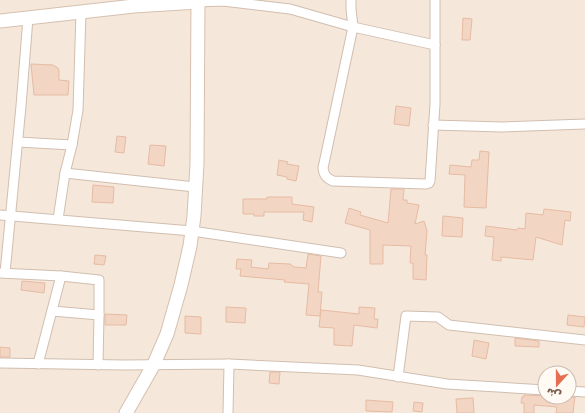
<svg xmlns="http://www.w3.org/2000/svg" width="585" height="413" font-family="'DejaVu Sans','Noto Naskh Arabic',sans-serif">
<rect width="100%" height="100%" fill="#fdf6ec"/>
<!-- residential -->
<path fill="#f5e8da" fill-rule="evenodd" d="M0,0H585V413H0ZM545,373H569V397H545Z"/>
<!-- building -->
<g fill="#f3d5c3" stroke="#e6bba3">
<path d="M463,18L472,19L470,40H462Z"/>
<path d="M31,64L53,65L58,68L59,71V80L69,81L68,95H34Z"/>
<path d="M396,106L411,108L409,126L394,124Z"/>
<path d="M117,136L126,137L124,153L115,152Z"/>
<path d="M150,145L166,146L164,166L148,164Z"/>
<path d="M480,151L489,152L486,208L464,207L465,175L449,174L450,165L471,167L472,160H479Z"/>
<path d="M279,160L288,162L287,164L299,166L296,181L287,179V177L277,175Z"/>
<path d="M93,185L114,187L113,203L92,202Z"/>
<path d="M391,189H404L403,200H407V203L419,205L415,224L424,221L427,231L425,255H427L426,280L413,279V263H410L411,246L383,245V264H370V230L345,223L349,208L361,212L360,215L388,223Z"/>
<path d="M267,197H292V204L314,207L312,222L303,220L304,212H264V216H254V214H243V199H267Z"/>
<path d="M544,209L571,212L570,221L565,220L562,245L536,237L533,260L501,257V261L492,260L494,237L485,236L486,226L517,230L518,228L525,229L526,213L543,215Z"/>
<path d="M443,216L463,218L462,237L442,236Z"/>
<path d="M308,254L321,256L318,292H322L320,316L306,315L309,284L284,282L285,280L240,276L241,269H236L237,259L252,260L251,267L268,269L269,263L290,264L294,267L306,268Z"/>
<path d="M95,255L106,256L104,265L94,264Z"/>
<path d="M22,281L45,283L44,293L21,290Z"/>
<path d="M226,307L246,308L245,323L226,322Z"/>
<path d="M359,307L375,308L374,319H378L377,328L354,325L352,346L334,345V328L319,327L321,310L359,314Z"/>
<path d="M105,314L127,315L126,325H105Z"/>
<path d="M568,315L585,317L584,327L567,325Z"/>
<path d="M185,316L201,317V334L185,333Z"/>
<path d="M515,338L539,341V347L515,346Z"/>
<path d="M474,340L489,343L486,359L472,356Z"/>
<path d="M0,347L10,348V357H0Z"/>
<path d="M270,372H280L279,384L269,383Z"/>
<path d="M524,395L545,396V397H575L573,413H556L557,407L534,405V413H524V403H521L522,397H524Z"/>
<path d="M473,398L474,413H457L456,399Z"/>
<path d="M366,400L393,402L392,412L366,411Z"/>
<path d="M414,402L423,403L422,412L413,411Z"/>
</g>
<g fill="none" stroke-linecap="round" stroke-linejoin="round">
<defs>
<g id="street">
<path d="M351,0V9L353,27L323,168C324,175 326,178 333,181L426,184L429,183L430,181L435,104V0"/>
<path d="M198,2L223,1L290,9L353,27L435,45"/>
<path d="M433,125L502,127L585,124"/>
<path d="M18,142L72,145"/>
<path d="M65,173L195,187"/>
<path d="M0,215L192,231L341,253"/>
<path d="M58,219L65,173L72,145L78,110L81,12"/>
<path d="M0,273L61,276L99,280V315"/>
<path d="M5,273L21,106L28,18"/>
<path d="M52,311L99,315L98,365"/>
<path d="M0,363L124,365L229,364L358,370L447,384L545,390"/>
<path d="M38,364L61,276"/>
<path d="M398,377L406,316L438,317L449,325L585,340"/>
<path d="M569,391L585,392"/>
<path d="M228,413L229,364"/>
</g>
<g id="secondary">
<path d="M0,21L134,6L198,2"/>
<path d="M126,413L154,364L167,334L181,285L190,246L194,216L197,164L198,0"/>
</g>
</defs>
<!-- street casing -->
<use href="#street" stroke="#d1beb0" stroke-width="11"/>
<!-- secondary casing -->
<use href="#secondary" stroke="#d6c0b0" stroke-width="15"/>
<!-- street -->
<use href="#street" stroke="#fff" stroke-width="9"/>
<!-- secondary -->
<use href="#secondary" stroke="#fff" stroke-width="13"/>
</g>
<!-- north arrow -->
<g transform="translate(557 385) rotate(201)"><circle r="19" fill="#fffaf3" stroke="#cabbb1"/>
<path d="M0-3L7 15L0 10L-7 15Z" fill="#e76f51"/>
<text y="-6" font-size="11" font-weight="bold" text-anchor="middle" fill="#7a5c4d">ش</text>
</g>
</svg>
